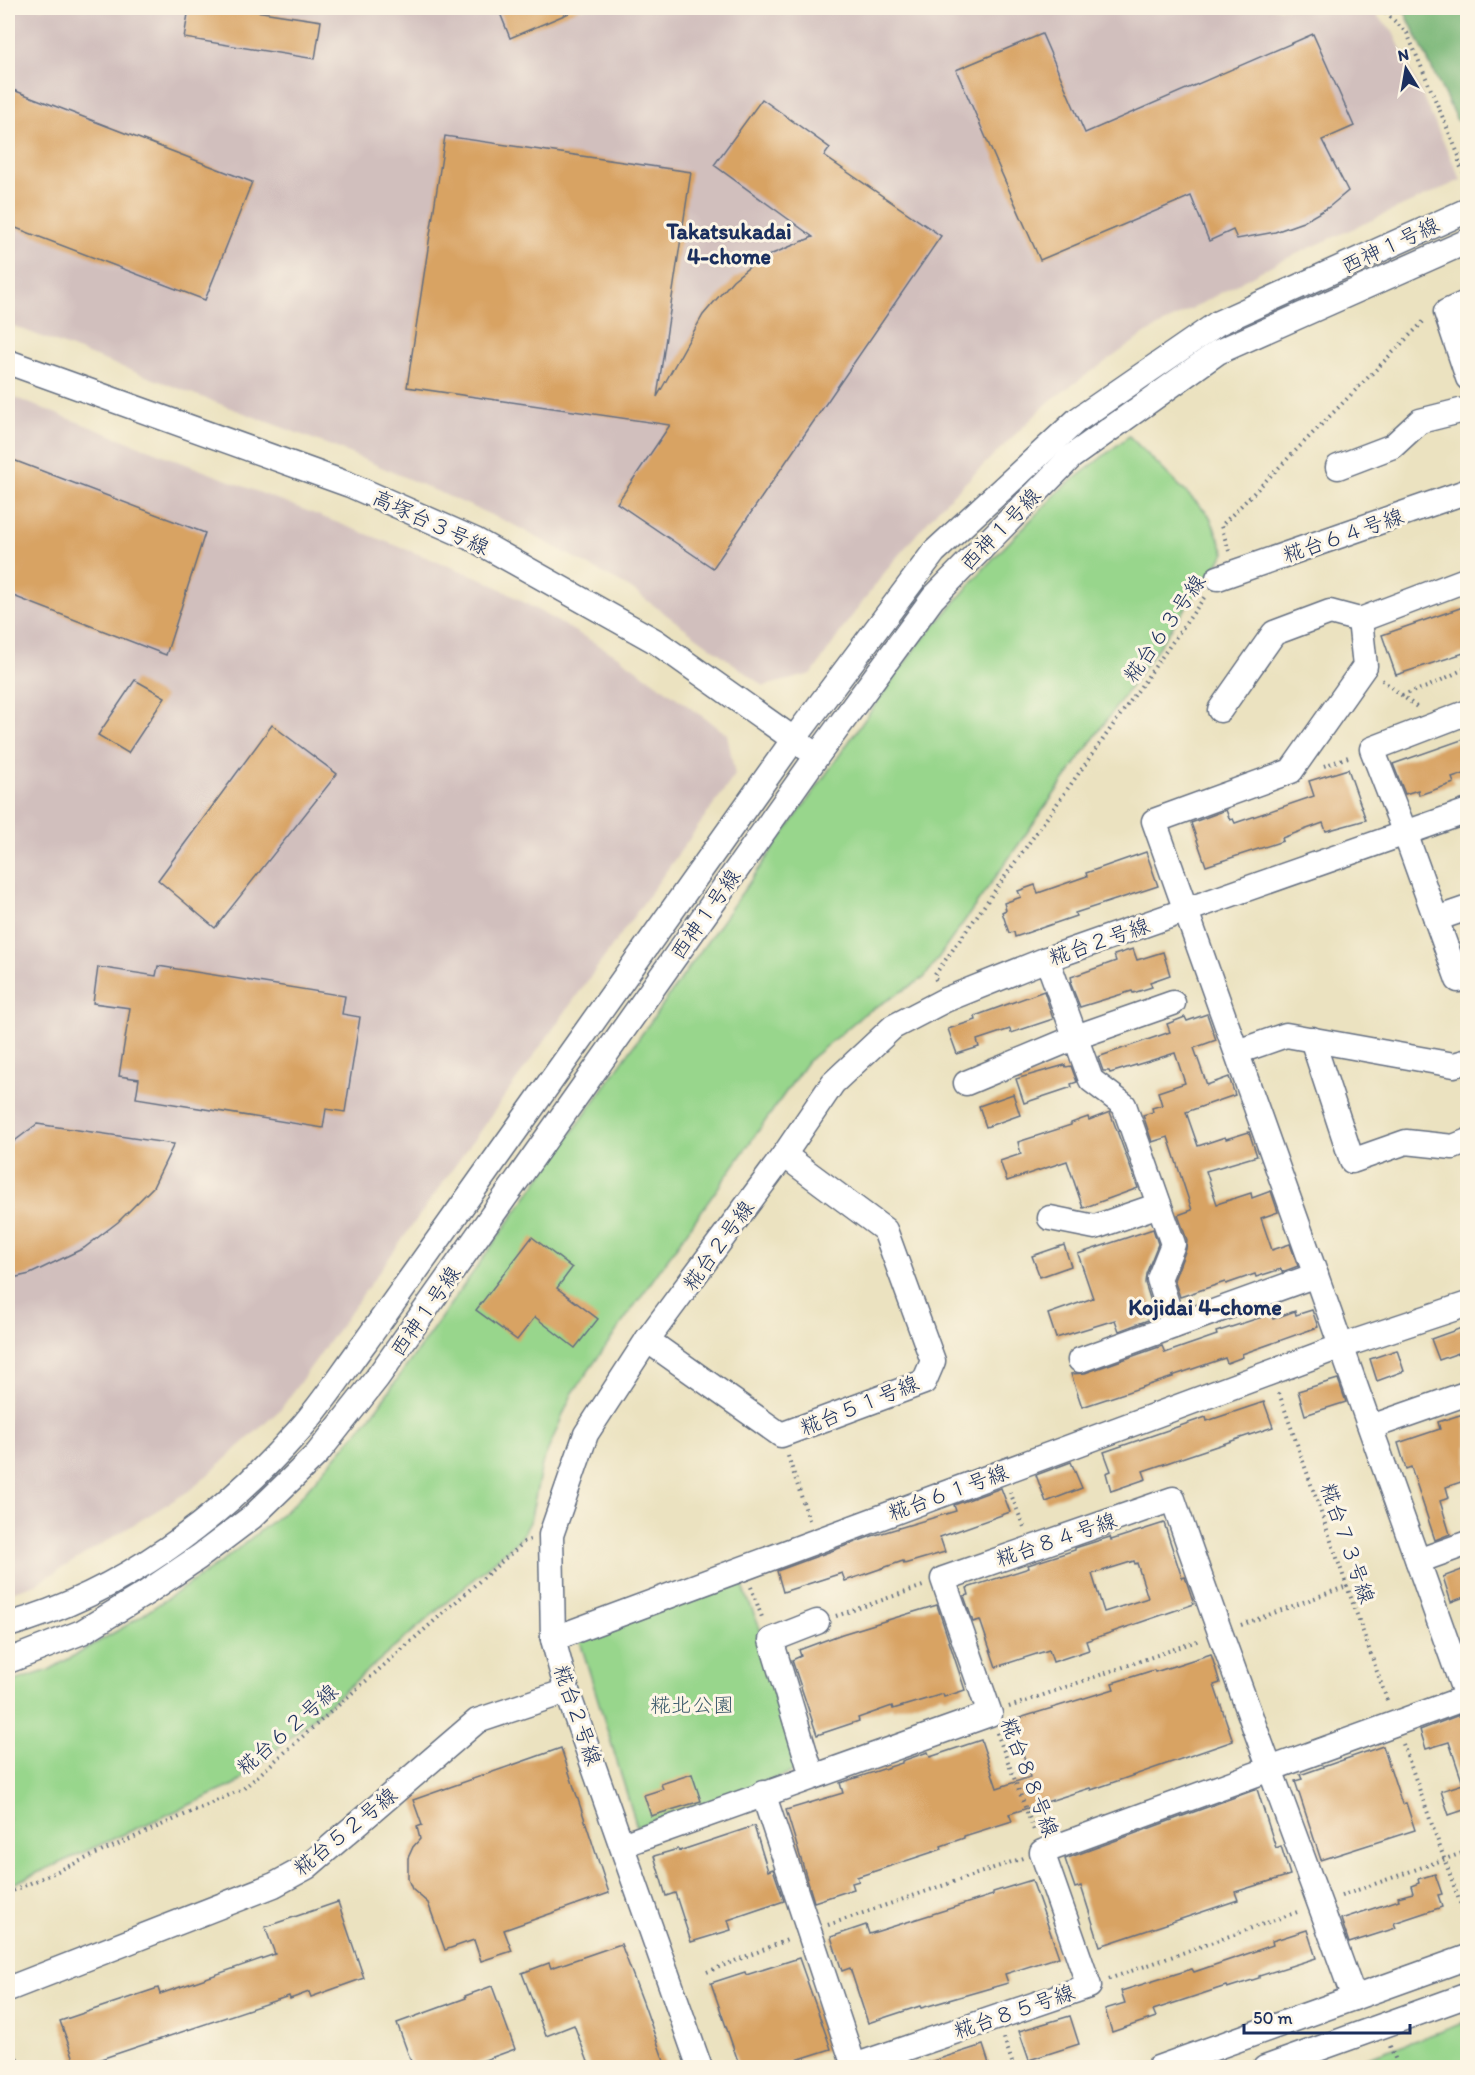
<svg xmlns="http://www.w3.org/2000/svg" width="1475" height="2075" font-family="Itim,'Klee One',sans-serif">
<rect width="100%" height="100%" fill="#fcf5e5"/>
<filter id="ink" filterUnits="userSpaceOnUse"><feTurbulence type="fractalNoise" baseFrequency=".0167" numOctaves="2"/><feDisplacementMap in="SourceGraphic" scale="12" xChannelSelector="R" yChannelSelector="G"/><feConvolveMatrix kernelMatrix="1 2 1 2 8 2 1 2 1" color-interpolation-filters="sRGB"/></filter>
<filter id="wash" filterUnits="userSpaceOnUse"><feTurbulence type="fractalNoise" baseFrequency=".008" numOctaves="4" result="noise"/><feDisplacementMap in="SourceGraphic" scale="24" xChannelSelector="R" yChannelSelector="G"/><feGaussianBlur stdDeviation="1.35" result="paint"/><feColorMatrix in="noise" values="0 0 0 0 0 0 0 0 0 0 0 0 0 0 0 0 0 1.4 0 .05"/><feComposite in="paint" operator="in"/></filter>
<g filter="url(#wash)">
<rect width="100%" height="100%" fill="#ebe2c0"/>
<!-- industrial -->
<g fill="#d1bfbd">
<path d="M8,8H1369L1393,32L1461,180L1272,265L1145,334L1051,400L940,507L891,564L846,624L812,674L764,686L630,588L512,524L342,450L8,324Z"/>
<path d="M8,395L485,580L618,656L727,734L735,775L280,1410L192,1489L36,1584L8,1593Z"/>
</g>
<!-- green -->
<g fill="#98d68c" stroke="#5a8275" stroke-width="1.5">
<path d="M1129,436L1209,515L1225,553L924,978L864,1014L807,1062L572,1394L542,1464L530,1522L521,1538L236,1784L8,1886V1683L49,1670L129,1624L220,1563L296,1502L372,1415L916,647L987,565L1060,490Z"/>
<path d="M739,1577L765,1641L804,1768L637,1827L579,1638Z"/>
<path d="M1467,2022V2067H1340Z"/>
</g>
<!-- forest -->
<path fill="#7ab778" stroke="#4a736b" stroke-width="1.5" d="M1403,8H1467V124L1457,121Z"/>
<g id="blocks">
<!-- building -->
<g fill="#d8a364" fill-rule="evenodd">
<path d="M189,8H236L321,21L315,59L184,38Z"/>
<path d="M498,8H581L510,38Z"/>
<path d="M1042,34L1085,133L1313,34L1354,126L1322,140L1348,191L1329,207L1303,222L1275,232L1237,239L1233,230L1209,241L1191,196L1040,260L956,70Z"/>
<path d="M8,88L252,182L205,300L8,225Z"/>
<path d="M762,99L830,148L824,156L941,236L713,568L617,503L670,425L407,387L445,136L691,172L657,397L703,315L733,280L752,265L772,254L813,237L714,165Z"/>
<path d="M8,458L205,533L166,655L8,594Z"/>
<path d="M1463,607L1467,619V652L1396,675L1382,635Z"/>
<path d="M135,680L165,697L128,753L98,735Z"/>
<path d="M272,725L337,774L215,928L158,880Z"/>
<path d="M1467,738V773L1452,778L1454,783L1419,795L1418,790L1405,794L1393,764Z"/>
<path d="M1348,769L1366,820L1326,831L1323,823L1282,838L1283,841L1206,866L1191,823L1226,810L1230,820L1233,819L1235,823L1314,796L1309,781Z"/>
<path d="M1146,852L1158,886L1075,913L1076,916L1015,937L1014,932L1009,933L1002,912L1006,910L1004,903L1021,897L1018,891L1035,885L1038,893L1087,876L1086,873Z"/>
<path d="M1133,949L1137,960L1163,952L1170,975L1150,982L1152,987L1133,993L1132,991L1080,1007L1070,982L1072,981L1071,977L1116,961L1114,955Z"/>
<path d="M158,966L345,996L342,1014L360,1017L345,1112L326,1109L323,1128L136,1098L139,1079L119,1076L130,1008L93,1003L98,967L156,976Z"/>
<path d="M1044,991L1053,1019L1011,1033L1010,1029L977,1040L979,1047L957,1054L948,1029L976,1020L975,1016Z"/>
<path d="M1207,1014L1216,1040L1194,1048L1207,1085L1229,1077L1235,1095L1186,1112L1198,1146L1225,1137L1226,1139L1249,1132L1257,1156L1206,1171L1217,1204L1251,1193L1252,1198L1271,1191L1278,1212L1261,1218L1272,1250L1290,1244L1298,1266L1282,1272L1281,1269L1256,1277L1255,1274L1226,1284L1225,1282L1180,1297L1174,1280L1186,1249L1187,1240L1178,1215L1192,1210L1168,1137L1152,1142L1143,1115L1153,1112L1152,1108L1162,1105L1158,1092L1185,1083L1175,1053L1110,1073L1109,1071H1103L1098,1057L1170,1032L1167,1024L1185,1017L1187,1021Z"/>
<path d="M1065,1065L1066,1067L1071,1066L1077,1082L1071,1084L1072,1087L1024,1103L1016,1079Z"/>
<path d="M1013,1094L1020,1115L986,1127L979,1106Z"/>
<path d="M1110,1112L1138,1188L1083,1208L1067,1161L1007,1181L1000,1161L1021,1154L1018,1142L1071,1125V1123L1088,1117L1089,1120Z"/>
<path d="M37,1124L174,1144L153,1187L118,1222L84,1248L30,1274L8,1279V1146Z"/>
<path d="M1153,1229L1158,1244L1146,1274L1145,1283L1156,1317L1119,1331L1115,1320L1056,1338L1048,1314L1093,1298L1078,1254Z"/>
<path d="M532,1237L572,1268L557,1288L598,1319L575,1348L535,1317L517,1340L476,1310Z"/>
<path d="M1064,1245L1071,1266L1040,1277L1032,1256Z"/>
<path d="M1312,1310L1318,1327L1242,1354L1243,1357L1227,1363L1225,1358L1172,1376L1173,1377L1082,1407L1071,1374L1085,1373L1162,1346L1165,1353L1217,1335L1216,1332L1271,1314L1273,1319L1295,1311L1296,1315Z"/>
<path d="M1467,1326V1350L1439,1360L1431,1339Z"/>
<path d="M1397,1350L1404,1371L1377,1381L1370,1359Z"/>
<path d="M1338,1379L1346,1402L1305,1415L1298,1391Z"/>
<path d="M1264,1402L1273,1427L1143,1471L1146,1479L1111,1491L1106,1473L1111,1471L1104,1452L1206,1417L1207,1421Z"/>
<path d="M1463,1414L1467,1428V1480L1446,1487L1449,1498L1440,1501L1450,1534L1435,1540L1411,1467L1406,1469L1398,1443L1440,1429L1438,1422Z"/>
<path d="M1071,1462L1082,1488L1046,1502L1036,1475Z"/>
<path d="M1001,1488L1010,1512L940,1537L945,1552L904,1564L903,1561L845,1581L842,1573L783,1592L777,1571L872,1536L956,1511L954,1505Z"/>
<path d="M1164,1523L1182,1578L1185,1577L1194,1604L1086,1641L1089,1650L1053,1662L1049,1650L996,1667L980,1620L973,1622L964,1596L969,1595L967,1588L1029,1568L1028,1565L1075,1550V1548L1110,1537L1111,1540ZM1134,1561L1135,1564L1137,1563L1148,1598L1104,1612L1092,1574Z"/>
<path d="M1467,1568V1596L1451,1602L1443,1577Z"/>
<path d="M937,1605L965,1690L944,1697L943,1694L893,1709L892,1706L858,1718L859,1721L817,1735L792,1660L801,1656L799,1650L842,1634Z"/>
<path d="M1211,1654L1220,1683L1214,1685L1233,1741L1091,1790L1090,1788L1009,1814L1012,1821L964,1836V1838L941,1846L942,1849L857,1877L859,1881L852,1883L854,1889L814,1902L786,1810L843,1793L840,1783L902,1763V1761L928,1752L930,1757L981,1740L997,1788L1030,1777L1013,1720L1114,1689L1112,1683L1154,1670L1155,1672Z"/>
<path d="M1462,1714L1467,1716V1809L1449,1815L1441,1791L1463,1784L1449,1742L1426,1749L1420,1730Z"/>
<path d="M1383,1746L1402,1804L1406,1803L1415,1830L1321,1860L1295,1781L1302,1779L1300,1775Z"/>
<path d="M561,1748L609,1893L504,1930L512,1951L481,1961L474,1940L445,1950L428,1903L412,1889L408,1879V1858L413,1847L420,1839L417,1827L422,1825L413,1800Z"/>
<path d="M692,1774L701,1801L651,1816L644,1795L663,1789L661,1784Z"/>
<path d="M1257,1789L1276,1848L1281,1846L1290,1875L1235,1892L1238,1900L1100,1946L1081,1886L1075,1888L1065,1859Z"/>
<path d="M754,1826L768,1871L773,1869L784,1901L728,1920L731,1930L691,1942L675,1893L666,1896L654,1856L678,1849L679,1851Z"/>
<path d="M1435,1874L1442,1894L1438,1895L1442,1907L1394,1923L1396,1928L1349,1943L1341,1919L1399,1900L1398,1897L1413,1893L1411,1886L1419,1883L1418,1879Z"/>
<path d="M1032,1880L1059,1957L1005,1974L1008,1983L921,2008L920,2006L868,2023L850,1968L842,1971L831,1937L866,1925L869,1934L993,1895V1892Z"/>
<path d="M338,1902L364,1978L311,1997L309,1992L290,1999L289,1996L77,2067L60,2021L158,1988L160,1994L275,1954L265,1927Z"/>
<path d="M1307,1930L1316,1958L1259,1976V1978L1227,1988L1226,1986L1153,2010L1156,2017L1112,2032L1105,2009L1125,2003L1121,1991L1192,1969L1194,1972L1273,1945L1272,1941Z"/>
<path d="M621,1944L643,2002L666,2067H590L574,2025L546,2036L522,1973L549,1963L551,1968Z"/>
<path d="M799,1958L831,2049L774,2067H740L711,1983L745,1972L746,1975Z"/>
<path d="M492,1986L515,2049L471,2065L470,2062L455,2067H413L397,2023L466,1998L465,1996Z"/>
<path d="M1070,2016L1079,2044L1029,2060L1019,2031Z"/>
<path d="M983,2045L990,2067H924L923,2064Z"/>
</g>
</g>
</g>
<g filter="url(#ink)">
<use href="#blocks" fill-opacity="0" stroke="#646e80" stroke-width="1.5"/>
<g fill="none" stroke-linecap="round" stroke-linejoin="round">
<defs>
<g id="minor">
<path d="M1468,302L1446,312L1468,378"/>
<path d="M8,362L350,485L475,540L655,641L806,748"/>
<path d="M1338,467L1393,446L1420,421L1468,409"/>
<path d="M1218,578L1468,491"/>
<path d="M1468,579L1360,620L1365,666L1291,771L1154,821L1468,1702"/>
<path d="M1220,710L1274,633L1330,612L1360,620"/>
<path d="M1436,919L1468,908"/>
<path d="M1047,959L1091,1080L1124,1105L1173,1244L1159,1279L1174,1326"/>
<path d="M1458,980L1405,833L1372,749L1468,712"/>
<path d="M1312,1039L1352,1161L1406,1142L1453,1147L1468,1141"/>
<path d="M1237,1052L1286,1035L1454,1065L1468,1061"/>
<path d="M966,1083L1076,1037L1173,1003"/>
<path d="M1050,1218L1095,1227L1159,1205"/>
<path d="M647,1340L781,1435L924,1382L933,1361L885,1230L784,1155"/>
<path d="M1080,1360L1316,1275"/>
<path d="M1371,1427L1468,1393"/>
<path d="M1418,1561L1468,1543"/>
<path d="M8,1625C122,1593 222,1518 300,1429C324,1402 344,1370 366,1341L794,739L934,552L1077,420L1218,323L1468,210"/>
<path d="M553,1639L1342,1346L1468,1304"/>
<path d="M8,1661L82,1632L146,1593L199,1557L252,1517L317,1454L377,1378L817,756L933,598L1071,457L1218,352L1468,241"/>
<path d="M812,1776L771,1640L817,1622"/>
<path d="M763,1793L854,2066L1089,1986L1042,1852L1468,1697"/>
<path d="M622,1845L990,1714L943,1579L1173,1499C1230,1666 1294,1831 1354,1998"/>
<path d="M8,1989L274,1885L307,1867L477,1721L567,1691"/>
<path d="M8,2066V2068"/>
<path d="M700,2068L567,1691L553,1639L551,1535L586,1434L647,1340L784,1155L833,1083L893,1027L945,1000L1047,959L1468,811"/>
<path d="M1158,2068L1468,1957"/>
<path d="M1265,2068L1468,1995"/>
</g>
</defs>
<!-- minor casing -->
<use href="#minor" stroke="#646e80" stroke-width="27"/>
<!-- path -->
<g stroke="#646e80" stroke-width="4" stroke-dasharray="1.5 4.5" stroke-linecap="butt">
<path d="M1381,8L1407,33L1459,156V164L1468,180"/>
<path d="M1229,551L1221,526L1425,320"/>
<path d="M1382,680L1418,708"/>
<path d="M1402,695L1427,687L1468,667"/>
<path d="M1324,766L1351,756"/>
<path d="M936,980L934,976L1206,595"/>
<path d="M1279,1393L1388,1703"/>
<path d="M788,1456L809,1520"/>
<path d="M1010,1492L1024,1527"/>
<path d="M751,1587L763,1620"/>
<path d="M836,1616L923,1586"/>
<path d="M1241,1625L1347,1586"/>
<path d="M1009,1707L1200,1640"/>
<path d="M997,1733L1035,1833"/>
<path d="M1403,1744L1468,1925"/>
<path d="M8,1893L243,1789L524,1542L530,1540"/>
<path d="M1341,1896L1468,1851"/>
<path d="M828,1925L1023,1858"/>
<path d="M707,1972L790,1939"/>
<path d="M1109,1979L1300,1911"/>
<path d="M1004,2038L1014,2068"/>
<path d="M1390,2046L1399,2068"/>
</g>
<!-- minor -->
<use href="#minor" stroke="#fff" stroke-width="24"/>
</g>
</g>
<g text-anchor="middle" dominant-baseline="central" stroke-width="6" stroke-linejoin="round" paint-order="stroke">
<!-- street labels -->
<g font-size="21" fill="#1b2f5e" stroke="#fcf5e5">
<text transform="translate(1390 245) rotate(-25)">西神１号線</text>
<text transform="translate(431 522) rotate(25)">高塚台３号線</text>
<text transform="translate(1000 529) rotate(-46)">西神１号線</text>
<text transform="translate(1343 535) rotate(-19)">糀台６４号線</text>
<text transform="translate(1164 628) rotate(-55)">糀台６３号線</text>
<text transform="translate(705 914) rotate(-55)">西神１号線</text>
<text transform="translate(1099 941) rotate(-19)">糀台２号線</text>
<text transform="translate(718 1245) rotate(-54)">糀台２号線</text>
<text transform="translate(425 1311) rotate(-55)">西神１号線</text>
<text transform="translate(859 1405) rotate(-22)">糀台５１号線</text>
<text transform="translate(948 1492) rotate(-20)">糀台６１号線</text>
<text transform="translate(1056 1539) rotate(-19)">糀台８４号線</text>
<text transform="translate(1348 1543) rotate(71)">糀台７３号線</text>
<text transform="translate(578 1715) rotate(71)">糀台２号線</text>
<text transform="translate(287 1729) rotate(-41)">糀台６２号線</text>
<text transform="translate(1030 1777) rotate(69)">糀台８８号線</text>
<text transform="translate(345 1831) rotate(-39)">糀台５２号線</text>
<text transform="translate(1014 2011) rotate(-19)">糀台８５号線</text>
</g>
<!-- park labels -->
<g font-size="21" fill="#3a596a" stroke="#fcf5e5">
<text x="692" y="1704">糀北公園</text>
</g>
<!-- neighbourhood labels -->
<g font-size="22" font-weight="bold" fill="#1b2f5e" stroke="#fcf5e5">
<text x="729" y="231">Takatsukadai<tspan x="729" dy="25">4-chome</tspan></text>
<text x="1205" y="1307">Kojidai 4-chome</text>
</g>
</g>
<!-- margin -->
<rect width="1475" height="2075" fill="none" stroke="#fcf5e5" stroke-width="30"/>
<!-- north arrow -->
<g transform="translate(1406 69) rotate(349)" stroke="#fcf5e5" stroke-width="4.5" paint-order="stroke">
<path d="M0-4.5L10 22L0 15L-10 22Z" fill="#1b2f5e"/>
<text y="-9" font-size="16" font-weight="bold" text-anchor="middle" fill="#1b2f5e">N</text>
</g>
<!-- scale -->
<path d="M1244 2024v9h166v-9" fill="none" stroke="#1b2f5e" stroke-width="3"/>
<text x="1253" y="2024" font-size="18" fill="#1b2f5e" stroke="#fcf5e5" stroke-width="4.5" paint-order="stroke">50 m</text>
</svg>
